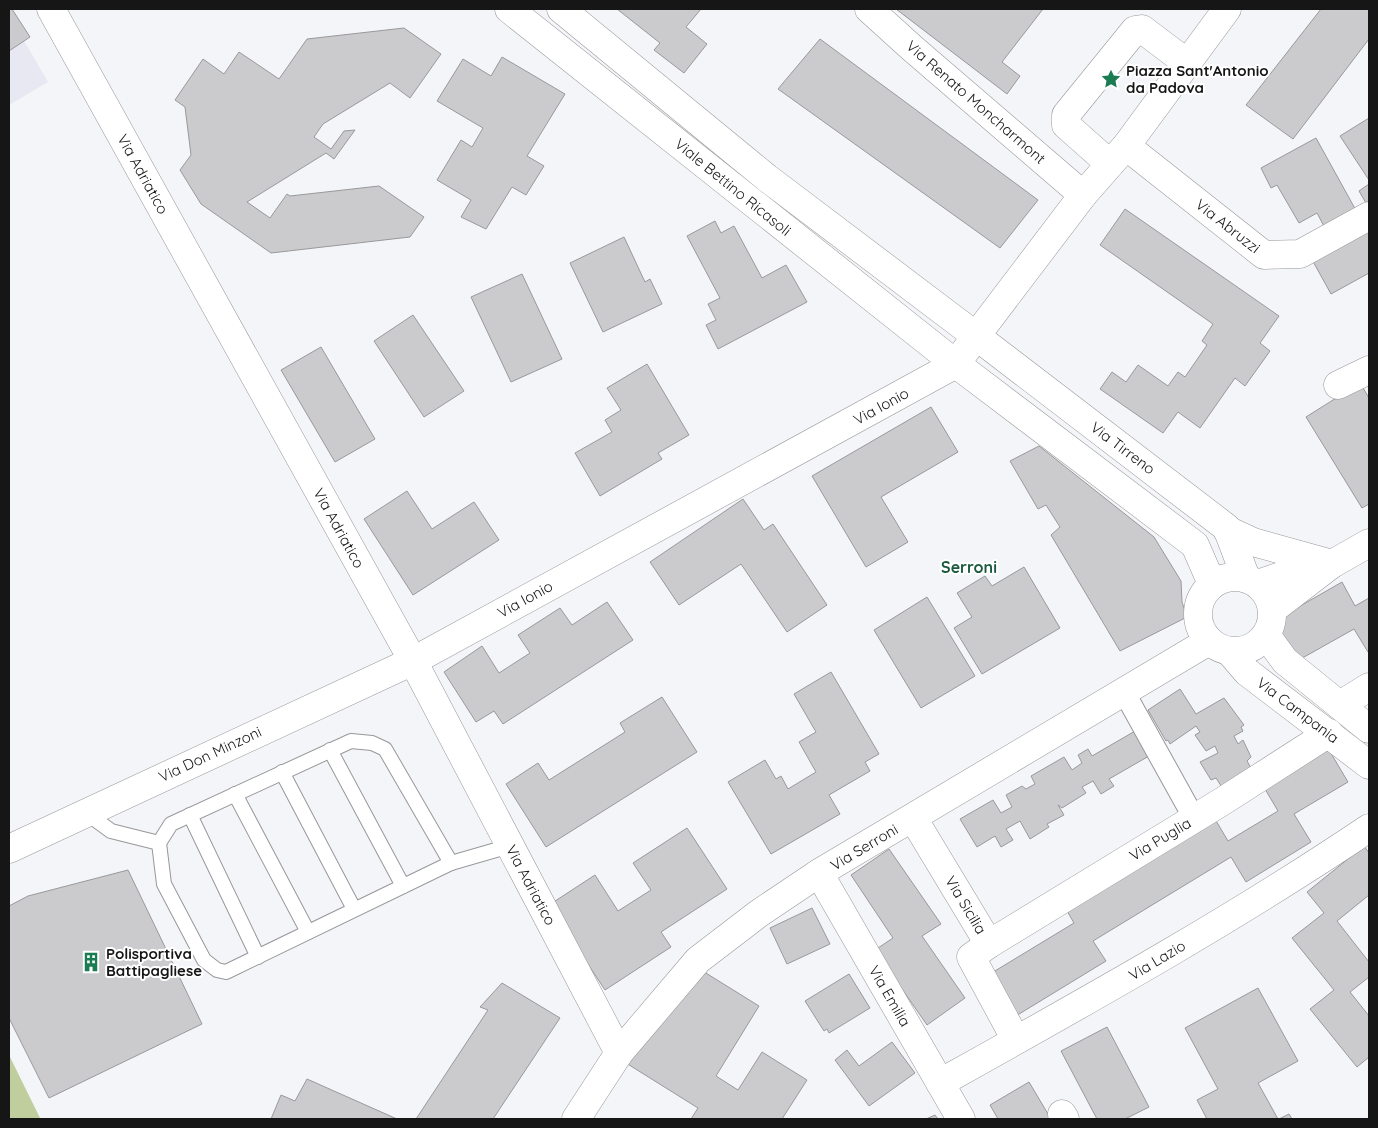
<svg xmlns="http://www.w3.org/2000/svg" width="1378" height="1128" font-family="Quicksand,sans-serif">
<rect width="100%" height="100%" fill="#f4f5f8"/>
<!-- built -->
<path fill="#e7e8f2" d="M9,15L48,82L9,105Z"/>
<!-- green -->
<path fill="#c0cd9c" d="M9,1055L40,1118L9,1119Z"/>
<!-- building -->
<g fill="#cbcbce" stroke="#99999b">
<path d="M9,9H12L30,37L9,51Z"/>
<path d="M617,9H701L686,27L707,44L684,73L654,50L660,43Z"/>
<path d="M896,9H1043L1002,62L1020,76L1007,94Z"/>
<path d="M1321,9H1369V39L1293,139L1246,105Z"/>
<path d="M404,28L441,54L410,98L390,83L323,124L314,137L331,149L344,131L355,130L334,159L326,153L247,202L270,218L287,194L290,196L379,186L424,217L410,237L271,253L201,204L180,170L191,155L185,107L175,100L203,59L224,74L239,52L279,79L307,39Z"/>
<path d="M820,39L1038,200L1000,248L778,89Z"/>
<path d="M502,57L565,94L527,156L544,166L526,195L512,187L486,229L461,217L471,200L437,180L461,140L472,147L483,128L437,101L463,59L491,76Z"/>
<path d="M1369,118V180L1340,136Z"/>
<path d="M1316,138L1358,214L1327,232L1317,213L1299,223L1277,185L1271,188L1261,168Z"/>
<path d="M1369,184V201L1366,203L1359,191Z"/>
<path d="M1125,209L1279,316L1260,343L1270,351L1245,386L1235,378L1200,428L1178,412L1163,433L1100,389L1112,372L1126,382L1138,365L1168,386L1178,372L1185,377L1207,345L1202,341L1213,324L1100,245Z"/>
<path d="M715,221L721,233L734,226L762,278L786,265L807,302L718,349L706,325L716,320L708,304L720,298L687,236Z"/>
<path d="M1369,223V273L1331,294L1310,256Z"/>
<path d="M624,237L645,282L650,279L662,304L603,332L570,263Z"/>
<path d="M522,274L562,359L511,382L471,297Z"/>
<path d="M413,315L464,391L424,417L374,341Z"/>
<path d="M321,347L375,439L335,462L281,370Z"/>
<path d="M647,364L689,435L658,453L662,459L600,496L575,453L612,432L605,420L621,410L607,388Z"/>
<path d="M1360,383L1369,398V504L1362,508L1306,417Z"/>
<path d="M931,407L958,452L881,497L908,542L866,567L812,476Z"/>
<path d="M1039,446L1154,537L1181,581L1182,602L1187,617L1120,651L1051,535L1060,527L1046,505L1038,509L1010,461Z"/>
<path d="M407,491L432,529L474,502L499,540L413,595L364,519Z"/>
<path d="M743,499L764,530L773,524L827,605L787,632L741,564L679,605L650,562Z"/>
<path d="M1024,567L1060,628L982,674L954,628L972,617L957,593L985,576L992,586Z"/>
<path d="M1342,582L1355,606L1369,598V651L1368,652L1354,629L1297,661L1274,621Z"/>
<path d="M927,597L975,676L921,708L874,630Z"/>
<path d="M607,602L633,640L503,724L494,711L476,722L444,672L482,646L499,673L530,653L518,635L560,608L572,625Z"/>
<path d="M831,672L879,754L865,762L870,771L829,795L840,814L771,854L728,782L765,760L776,779L781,776L788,789L816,772L799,742L816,732L794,694Z"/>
<path d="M1180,689L1196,714L1224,698L1244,725L1241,727L1243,731L1234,736L1238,744L1243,740L1251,757L1247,761L1255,775L1227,795L1216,778L1211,780L1200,762L1218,753L1215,746L1206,751L1195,735L1200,732L1196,726L1170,744L1168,740L1166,741L1148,710Z"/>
<path d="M662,697L697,752L546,847L506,784L538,763L549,780L625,732L620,723Z"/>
<path d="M1142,727L1156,752L1109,779L1114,786L1101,794L1093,781L1082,787L1086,793L1062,808L1058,805L1064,815L1047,824L1049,827L1030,839L1020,821L1006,829L1013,840L1001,847L995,836L977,847L960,819L993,800L1001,813L1012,807L1006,795L1022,786L1026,789L1035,784L1031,776L1064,757L1072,770L1082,763L1078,755L1088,749L1092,756Z"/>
<path d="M1326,745L1348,782L1294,814L1311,842L1246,882L1231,857L1093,941L1106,961L1011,1019L985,977L1074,923L1063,904L1212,814L1228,841L1278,811L1262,784Z"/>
<path d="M687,828L727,889L661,932L671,947L605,990L549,905L595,875L618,911L651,890L633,863Z"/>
<path d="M1364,846L1369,853V895L1337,921L1369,962V977L1350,992L1369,1016V1057L1357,1067L1310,1009L1334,990L1292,938L1324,913L1307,892Z"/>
<path d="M889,849L941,924L922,936L965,998L927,1025L875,950L893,938L851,875Z"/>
<path d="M128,870L202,1024L49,1098L9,1018V906L28,896Z"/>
<path d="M812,908L830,944L787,964L770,928Z"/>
<path d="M701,970L759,1006L716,1076L738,1090L762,1052L807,1080L782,1119H691L698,1108L626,1063L678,995L683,999Z"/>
<path d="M849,974L870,1008L829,1033L827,1029L824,1031L805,1001Z"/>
<path d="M502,983L560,1018L493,1119H416L488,1010L480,1007Z"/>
<path d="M1258,988L1298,1061L1258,1083L1278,1119H1207L1197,1100L1218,1089L1185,1028Z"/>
<path d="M1107,1027L1149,1107L1125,1119H1097L1061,1051Z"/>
<path d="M892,1042L915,1073L869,1106L835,1060L847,1050L859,1066Z"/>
<path d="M307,1079L397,1119H271L281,1095L295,1101Z"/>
<path d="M1029,1082L1051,1119H998L990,1105Z"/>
<path d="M1289,1114L1292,1119H1279Z"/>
<path d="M935,1115L938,1119H926Z"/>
</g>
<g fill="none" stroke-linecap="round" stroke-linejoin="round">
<defs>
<g id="service">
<path d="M330,750L403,886"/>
<path d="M282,772L354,909"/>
<path d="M235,794L308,932"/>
<path d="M85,812L111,831L159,843L171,824L351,741L372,743L385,749L451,863L510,846"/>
<path d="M190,815L258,957"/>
<path d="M159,843L164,884L204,960L217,970L226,972L451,863"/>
</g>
<path id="pedestrian" d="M1124,692L1194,818"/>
<g id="minor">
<path d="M51,9L413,661L619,1053"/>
<path d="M509,9L956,364"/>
<path d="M561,9L767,178L976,336L1083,195L1126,146L1227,9"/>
<path d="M869,9L912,48L1083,195"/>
<path d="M1126,146L1264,255L1300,254L1369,216"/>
<path d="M1110,164L1066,125V115L1135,30L1142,29L1187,63"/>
<path d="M1338,385L1369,370"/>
<path d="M1340,705L1369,687"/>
<path d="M913,818L989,944"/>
<path d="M819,873L961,1119"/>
<path d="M1016,1040L971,957L989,944L1223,801L1329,733"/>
<path d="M940,1083C1085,1002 1231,921 1369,828"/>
<path d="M1062,1114L1065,1119"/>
</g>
<g id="tertiary">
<path d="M956,364L1195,545L1212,584"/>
<path d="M1227,530L1253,542L1332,564"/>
<circle cx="1235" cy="614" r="37"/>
<path d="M1258,584L1312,565H1326"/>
<path d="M1272,610L1332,564L1369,543"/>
<path d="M1266,635L1285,661L1369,729"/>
<path d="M1229,651L1247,672L1369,765"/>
<path d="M9,849L413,661L956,364L976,336L1227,528L1246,578"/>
<path d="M576,1119L619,1053L698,960L758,914L819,873L1209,641"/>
</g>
</defs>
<!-- service casing -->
<use href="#service" stroke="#98989b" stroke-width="16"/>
<!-- pedestrian casing -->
<use href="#pedestrian" stroke="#98989b" stroke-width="23"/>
<!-- minor casing -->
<use href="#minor" stroke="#98989b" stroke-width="29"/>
<!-- tertiary casing -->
<use href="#tertiary" stroke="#98989b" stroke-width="29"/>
<!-- service -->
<use href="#service" stroke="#fff" stroke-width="14"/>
<!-- pedestrian -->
<use href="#pedestrian" stroke="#fff" stroke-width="21"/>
<!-- minor -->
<use href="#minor" stroke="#fff" stroke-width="28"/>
<!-- tertiary -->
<use href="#tertiary" stroke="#fff" stroke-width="28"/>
</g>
<!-- icons -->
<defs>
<symbol id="sight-bare" viewBox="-9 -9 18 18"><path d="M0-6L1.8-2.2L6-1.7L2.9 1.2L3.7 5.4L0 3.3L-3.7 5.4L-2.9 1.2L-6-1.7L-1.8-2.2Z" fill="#1b7c54" stroke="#fff" stroke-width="2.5" paint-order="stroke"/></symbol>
<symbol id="building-bare" viewBox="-9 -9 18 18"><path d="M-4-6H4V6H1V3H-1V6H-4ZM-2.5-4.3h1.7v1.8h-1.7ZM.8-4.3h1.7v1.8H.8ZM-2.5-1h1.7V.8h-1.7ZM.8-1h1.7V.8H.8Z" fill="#1b7c54" stroke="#fff" stroke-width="2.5" paint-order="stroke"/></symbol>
</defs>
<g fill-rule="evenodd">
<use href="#sight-bare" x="1097" y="65" width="28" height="28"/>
<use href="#building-bare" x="77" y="948" width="28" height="28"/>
</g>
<g text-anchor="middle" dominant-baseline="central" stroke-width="4" stroke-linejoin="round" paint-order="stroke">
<!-- poi labels -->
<g font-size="15" font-weight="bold" fill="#161617" stroke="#fff" text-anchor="start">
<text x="1126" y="70">Piazza Sant'Antonio<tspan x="1126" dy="17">da Padova</tspan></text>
<text x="106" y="953">Polisportiva<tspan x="106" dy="17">Battipagliese</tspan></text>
</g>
<!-- street labels -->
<g font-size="15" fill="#161617" stroke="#fff">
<text transform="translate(976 102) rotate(41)">Via Renato Moncharmont</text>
<text transform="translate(143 174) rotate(61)">Via Adriatico</text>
<text transform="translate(733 187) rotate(39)">Viale Bettino Ricasoli</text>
<text transform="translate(1228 226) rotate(38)">Via Abruzzi</text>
<text transform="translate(881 406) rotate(-29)">Via Ionio</text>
<text transform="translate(1123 448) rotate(37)">Via Tirreno</text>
<text transform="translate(339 528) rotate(61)">Via Adriatico</text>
<text transform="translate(525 599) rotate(-29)">Via Ionio</text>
<text transform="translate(1298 710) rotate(37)">Via Campania</text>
<text transform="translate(210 754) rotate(-25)">Via Don Minzoni</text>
<text transform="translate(1160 839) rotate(-31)">Via Puglia</text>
<text transform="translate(864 847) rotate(-31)">Via Serroni</text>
<text transform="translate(531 885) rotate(62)">Via Adriatico</text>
<text transform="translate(966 905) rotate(59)">Via Sicilia</text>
<text transform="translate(1157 960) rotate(-31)">Via Lazio</text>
<text transform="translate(890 996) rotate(60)">Via Emilia</text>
</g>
<!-- neighbourhood labels -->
<g font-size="16" font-weight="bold" fill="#1b5a3e" stroke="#fff">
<text x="969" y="567">Serroni</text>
</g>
</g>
<!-- border -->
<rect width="1378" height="1128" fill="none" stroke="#161617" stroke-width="20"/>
</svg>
